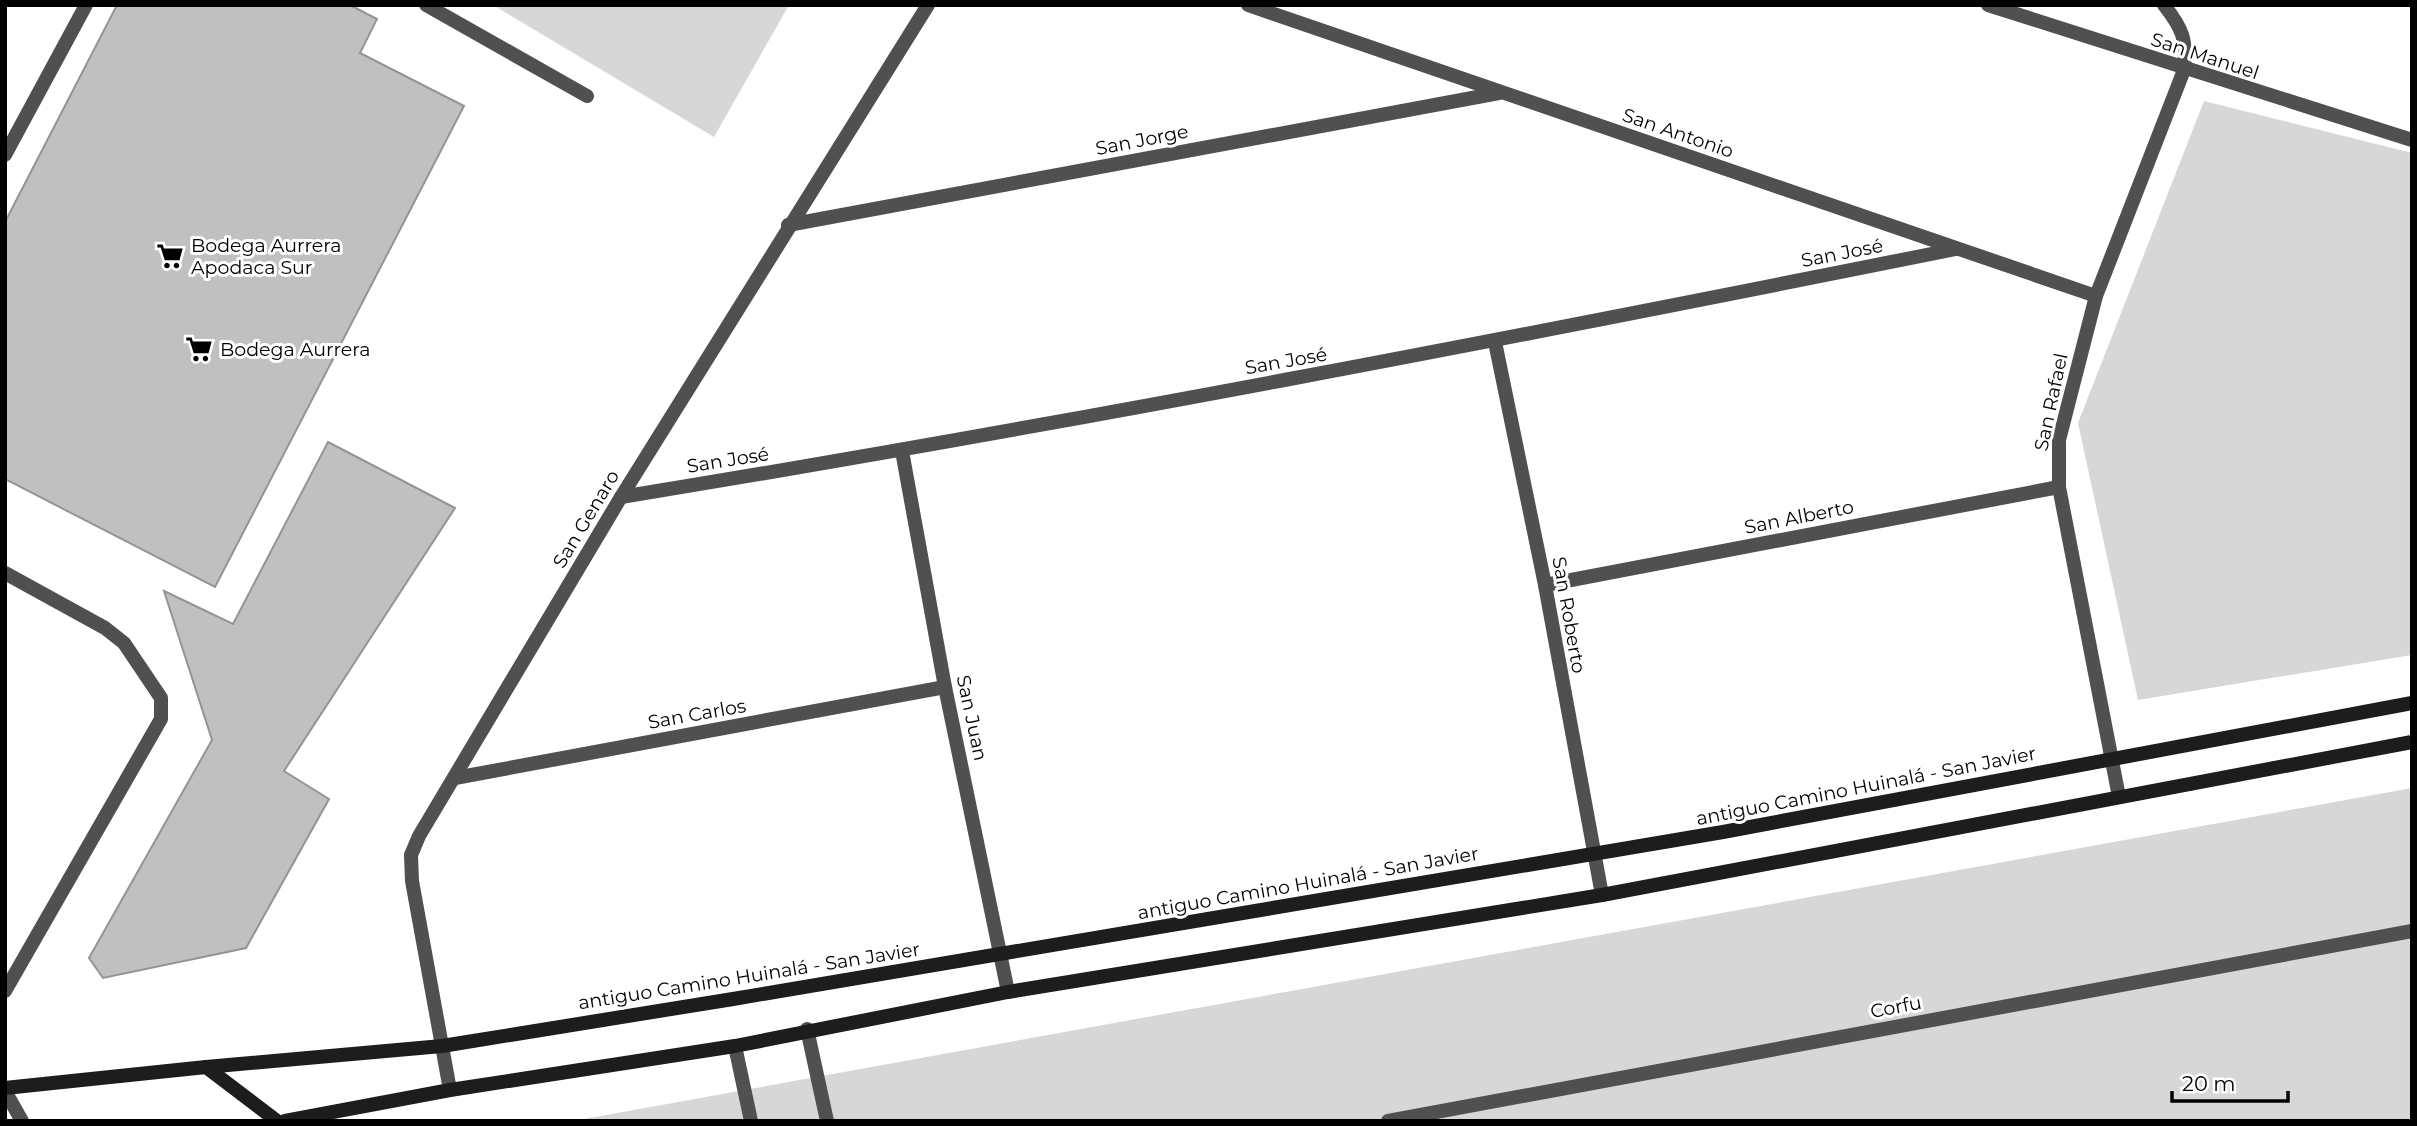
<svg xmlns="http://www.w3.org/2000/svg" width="2417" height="1126" font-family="Montserrat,sans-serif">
<rect width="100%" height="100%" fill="#fff"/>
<!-- green -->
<g fill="#d7d7d7">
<path d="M493,5H789L714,137Z"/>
<path d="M2204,101L2412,153V655L2138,700L2078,423Z"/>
<path d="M2412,788V1121H573Z"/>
</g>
<!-- building -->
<g fill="#c0c0c0" stroke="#949494" stroke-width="2">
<path d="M117,5H350L377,19L360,53L464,106L215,587L5,479V222Z"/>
<path d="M328,442L455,508L284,771L329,799L246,948L103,978L89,958L212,740L164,591L233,624Z"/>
</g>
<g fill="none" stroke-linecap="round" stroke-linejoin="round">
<!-- service -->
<g stroke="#505050" stroke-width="14">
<path d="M426,5L587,96"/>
<path d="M5,155L86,5"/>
<path d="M5,573L105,628L124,643L161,698V719L5,991"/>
</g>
<!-- minor -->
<g stroke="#505050" stroke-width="14">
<path d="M1248,5L2096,296"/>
<path d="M1988,5L2412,140"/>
<path d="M788,225L1499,93"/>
<path d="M1495,342L1545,585L1602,895"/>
<path d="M902,451L945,687L1008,992"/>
<path d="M621,497C1068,424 1512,338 1956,249"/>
<path d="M1545,585L2059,487"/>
<path d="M455,778L945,687"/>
<path d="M2119,797L2059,487V440L2096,296L2184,70C2187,40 2183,29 2164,5"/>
<path d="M807,1029L827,1121"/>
<path d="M735,1046L751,1121"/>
<path d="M450,1090L412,881L411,855L419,836L621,497L928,5"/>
<path d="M5,1091L22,1121"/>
<path d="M1388,1121L2412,931"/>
</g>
<!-- secondary -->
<g stroke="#1d1d1d" stroke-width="14">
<path d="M206,1067L442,1046L733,999L1723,832L2412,703"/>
<path d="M5,1088L206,1067L277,1121"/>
<path d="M285,1121L450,1090L735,1046L1008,992L1602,895L2412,742"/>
</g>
</g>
<!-- icons -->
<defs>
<symbol id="supermarket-bare" viewBox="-9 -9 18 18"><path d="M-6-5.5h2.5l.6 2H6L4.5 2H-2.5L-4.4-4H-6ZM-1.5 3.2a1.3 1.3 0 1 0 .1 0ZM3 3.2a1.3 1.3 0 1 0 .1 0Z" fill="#000" stroke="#fff" stroke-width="2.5" paint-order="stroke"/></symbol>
</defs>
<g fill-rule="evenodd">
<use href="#supermarket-bare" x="151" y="237" width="38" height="38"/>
<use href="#supermarket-bare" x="180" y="330" width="38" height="38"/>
</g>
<g text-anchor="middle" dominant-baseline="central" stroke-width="6" stroke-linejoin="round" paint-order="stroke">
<!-- street labels -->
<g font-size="19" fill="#000" stroke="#fff">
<text transform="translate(2205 56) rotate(18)">San Manuel</text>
<text transform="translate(1678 133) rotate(19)">San Antonio</text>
<text transform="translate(1142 140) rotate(-11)">San Jorge</text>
<text transform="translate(1842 253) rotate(-11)">San José</text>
<text transform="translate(1286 361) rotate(-10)">San José</text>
<text transform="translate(2051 402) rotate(-78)">San Rafael</text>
<text transform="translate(728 460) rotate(-9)">San José</text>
<text transform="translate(1799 517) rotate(-11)">San Alberto</text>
<text transform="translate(586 519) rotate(-59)">San Genaro</text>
<text transform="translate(1569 615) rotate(80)">San Roberto</text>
<text transform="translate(697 714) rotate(-10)">San Carlos</text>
<text transform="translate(972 718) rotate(78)">San Juan</text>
<text transform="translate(1866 786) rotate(-11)">antiguo Camino Huinalá - San Javier</text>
<text transform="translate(1308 883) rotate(-10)">antiguo Camino Huinalá - San Javier</text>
<text transform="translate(749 976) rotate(-9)">antiguo Camino Huinalá - San Javier</text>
<text transform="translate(1896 1007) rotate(-11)">Corfu</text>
</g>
<!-- poi labels -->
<g font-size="19" fill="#000" stroke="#fff" text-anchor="start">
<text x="191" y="245">Bodega Aurrera<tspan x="191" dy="22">Apodaca Sur</tspan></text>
<text x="220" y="349">Bodega Aurrera</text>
</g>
</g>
<!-- border -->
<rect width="2417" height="1126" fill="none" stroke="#000000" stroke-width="14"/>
<!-- scale -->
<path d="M2172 1091v10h116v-10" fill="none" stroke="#000000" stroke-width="3.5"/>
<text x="2182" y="1091" font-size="21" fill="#000000" stroke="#ffffff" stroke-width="5" paint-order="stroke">20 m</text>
</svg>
